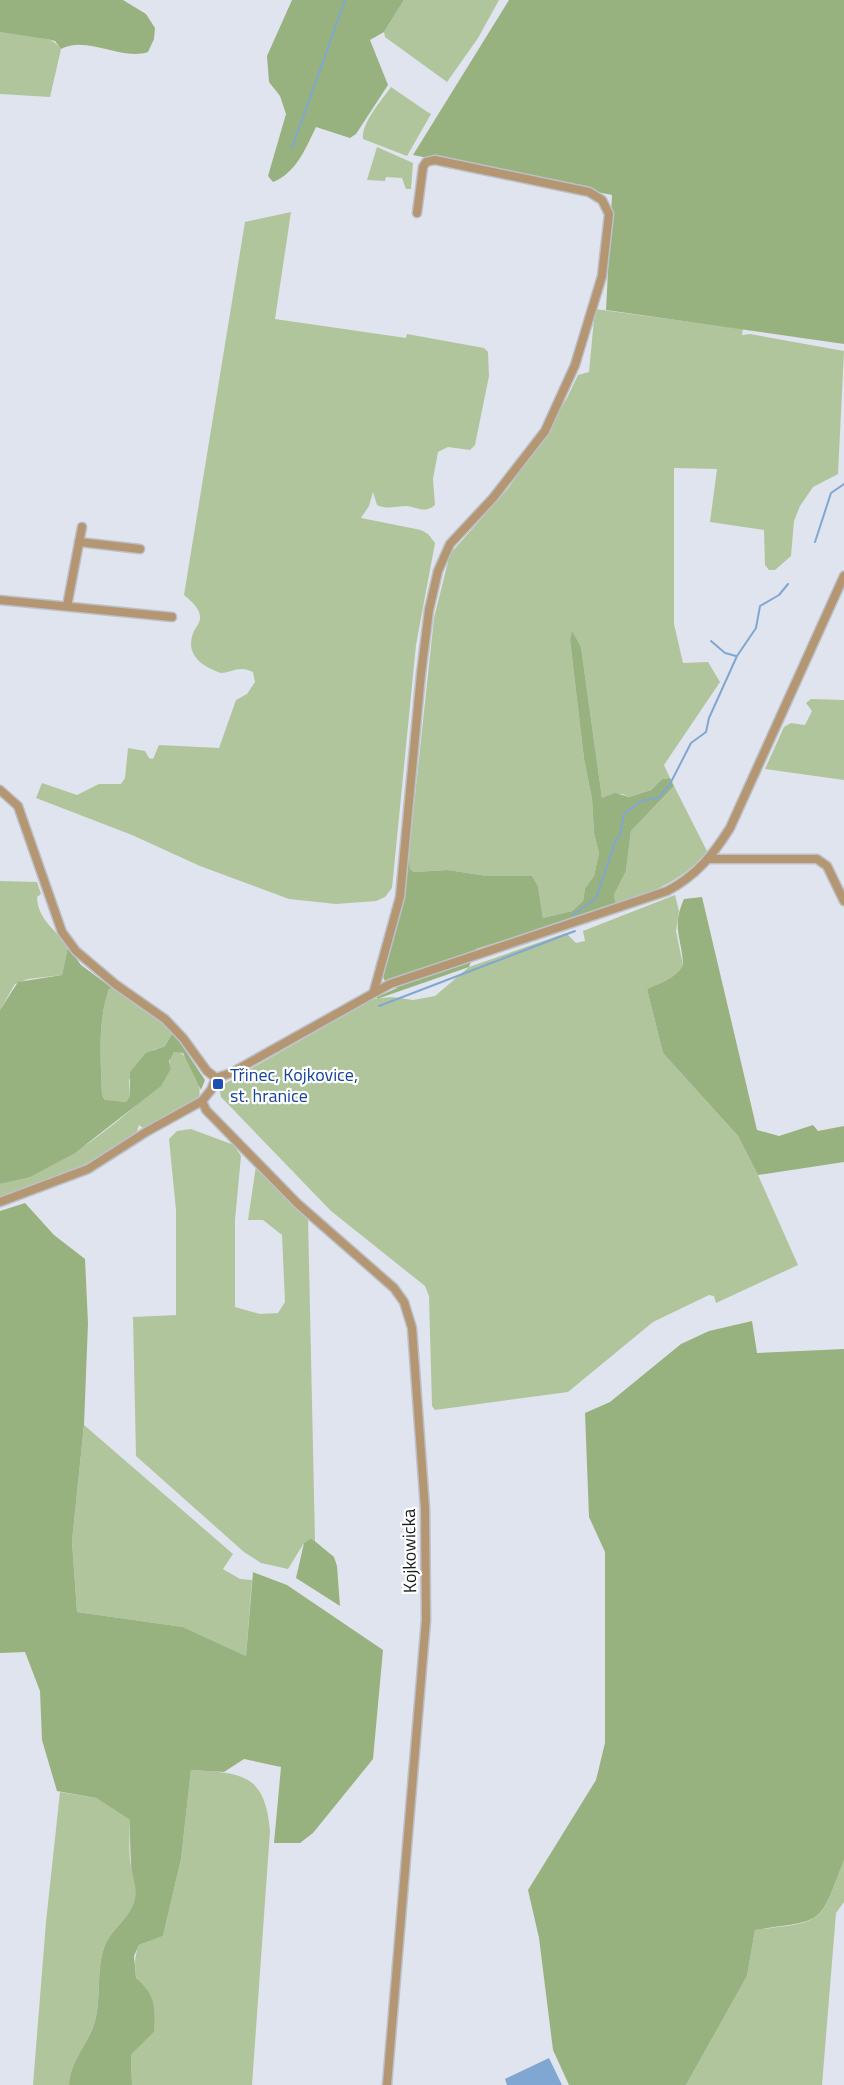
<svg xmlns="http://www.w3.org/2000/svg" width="844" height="2085" font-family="'Titillium Web',sans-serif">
<rect width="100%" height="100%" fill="#e0e4ee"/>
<!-- green -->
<g fill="#b0c59c">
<path d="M404,0H499L478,38L447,82L385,37L384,32Z"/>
<path d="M0,32C18,33 51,33 61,49L50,97L0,94Z"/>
<path d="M391,87L426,111L425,113L426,111L431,114L407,156L363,139C361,123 382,100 391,87Z"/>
<path d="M377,147L413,163L411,189H406L402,178L386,177L385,181L367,180Z"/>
<path d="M291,212L275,319L406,338L407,334L484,348L488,352L489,376L475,445L470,450L448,447L438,452L433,479L435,505C425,514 417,507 406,506C396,506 388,510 377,505L373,492L369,506L361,518L421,530L428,534L435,543L416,645L392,888L385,897L376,901L336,904L289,899L200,866L132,835L36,798L42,783L77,795L99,784H121L125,778L128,748L145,751L149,758L153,759L159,745L219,748L236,700L247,694L255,682L253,672C240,665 233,672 221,673C201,666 184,654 194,631C196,627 200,623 200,618C201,609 190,600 184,595L245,222Z"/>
<path d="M595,309L743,329L742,335L750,334L844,351L838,474L813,487L800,506L794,521L791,556L775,570H769L765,565L764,530L710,522L717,469L674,468V624L683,663L708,662L720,682L664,765L670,778L662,779L651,790L629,797L622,794L602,798L581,647L572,632L570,640L584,759L592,799L594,833L599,853L594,876L585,888L583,901L572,911L543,918L538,886L532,876H487L448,870L414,872L410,869L409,852L434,618L450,554L510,486L567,398L578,375L589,372Z"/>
<path d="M811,699L844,700V780L765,769L784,727L791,723L805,725L812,711L806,703Z"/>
<path d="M674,786L707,851C683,882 650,892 616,905L614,895L626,871L631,831Z"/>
<path d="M0,881L37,882L41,894L37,897C38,921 56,929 68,947L62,975L28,979L15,984L0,1010Z"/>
<path d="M675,895L679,911L676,931L683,965C676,978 660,983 647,989L663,1053L738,1136L758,1175L798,1265L716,1303L714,1296L709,1295L653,1322L568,1392L435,1410L432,1406L429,1296L425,1286L331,1211L221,1097L219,1087L373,999L392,997L413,1000L435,996L469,967L566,933L576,943L585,941L583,931Z"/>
<path d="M112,988L150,1012L173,1032L165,1046L153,1050L129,1080L130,1096L126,1102L106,1101L102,1095C101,1060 97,1023 109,989Z"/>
<path d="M177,1051C190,1056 203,1083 199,1097L146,1130L139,1125L136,1134L77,1169L0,1199V1184C66,1168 118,1124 166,1077L171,1069C169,1062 168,1054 177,1051Z"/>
<path d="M191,1129L234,1145L241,1156L235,1220V1307L260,1314L278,1313L285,1302L282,1235L263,1220H248L256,1166L308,1217L315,1541L311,1538L304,1543L288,1569L261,1563L244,1552L136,1456L133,1317L176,1315V1210L169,1139L177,1131Z"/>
<path d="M84,1425L233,1554L223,1569L240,1579L252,1580L246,1656L183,1627L77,1612L72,1541Z"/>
<path d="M191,1770C242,1773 265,1773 270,1831L252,2085H132L131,2055L154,2032C145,2004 127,1972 139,1945L163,1936L181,1859Z"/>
<path d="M60,1792L96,1798L130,1820C130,1835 128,1852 131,1866C134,1880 139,1888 134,1902C129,1919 110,1930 104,1948C95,1974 103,2003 92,2030C84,2048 70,2064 69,2085H33L46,1922Z"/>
<path d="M844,1860V1902L836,1913L822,2085H686L747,1976L755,1930C825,1921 819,1926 844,1860Z"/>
</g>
<!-- forest -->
<g fill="#98b27f">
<path d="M0,0H123L146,14L155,28L154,39L148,52C120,61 88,35 61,49L55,41L47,39L0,32Z"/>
<path d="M292,0H404L384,32L370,40L388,85L356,134L350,138L316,127C306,148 296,173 273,182L268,176L286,114L280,96L269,82L267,56Z"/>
<path d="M509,0H844V344L606,310L612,195L413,155Z"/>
<path d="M572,631L581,647L602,798L615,793L629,797L651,790L662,779L670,778L674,786L631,831L626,871L614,895L616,905L476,949L469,967L377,999V997L397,988L385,981L382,975L406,852H409L410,869L414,872L448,870L487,876H532L538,886L543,918L572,911L583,901L585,888L594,876L599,853L594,833L592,799L584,759L570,640Z"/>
<path d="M702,897L757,1130L779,1136L813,1125L818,1131L844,1126V1162L758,1175L738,1136L663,1053L647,989C660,983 676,978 683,965C682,937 671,928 684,899Z"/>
<path d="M68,947L81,965L112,988L109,989C97,1023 101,1060 102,1095L105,1100L126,1102L130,1096V1072L146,1053L165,1046L173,1032L205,1080L201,1090L183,1053L174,1052L169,1061L171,1069L161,1086L75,1153L30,1177L0,1184V1010L18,982L62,975Z"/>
<path d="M25,1203L54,1235L85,1259L88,1323L84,1425L72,1541L77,1612L183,1627L246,1656L253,1572L287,1585L383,1650L373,1759L313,1833L300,1843H274L281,1767L244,1759L224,1772L191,1770L181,1859L163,1936L139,1945L134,1956L136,1978C156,1996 155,2006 154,2032L131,2055L132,2085H69C70,2064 84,2048 92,2030C103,2004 95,1974 104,1948C110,1930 129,1919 134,1902C139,1887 131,1877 131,1862C130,1848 130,1834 130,1820L96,1798L57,1791L42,1740L40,1691L25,1652L0,1653V1211Z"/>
<path d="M752,1321L757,1353L844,1349V1860C818,1928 825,1919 755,1930L747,1976L686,2085H569L553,2050L539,1938L528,1890L596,1780L605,1743V1552L589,1517L585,1413L610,1402L681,1344L709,1331Z"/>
<path d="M311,1538L334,1557L337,1566L340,1606L296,1578L304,1543Z"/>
</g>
<!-- water -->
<path fill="#80a7d2" d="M549,2058L562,2085H507L505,2079Z"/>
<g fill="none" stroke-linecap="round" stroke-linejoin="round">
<!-- stream -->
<g stroke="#80a7d2" stroke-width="2">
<path d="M292,148L345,0"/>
<path d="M815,542L831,493L844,484"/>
<path d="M711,641L725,653L736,656"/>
<path d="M573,915L596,898L615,842L620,836L624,814L641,801L658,798L670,784L691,743L706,732L709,718L737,656L756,628L760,606L779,595L788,584"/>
<path d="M379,1006L575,931"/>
</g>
<defs>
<g id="minor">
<path d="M79,542L140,549"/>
<path d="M0,600L172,617"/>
<path d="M67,606L82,527"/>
<path d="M0,790L18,806L62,932L76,951L115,984L165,1019L183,1038L207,1071L216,1078L231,1073L390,984L667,891C696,876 713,855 730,828L844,576"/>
<path d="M710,859H817L827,866L844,901"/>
<path d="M374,991L400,897L421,674L429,610L438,571L450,544L493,498L545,431L575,365L602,276L609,214L602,200L589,192L435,160L426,162L423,167L417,213"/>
<path d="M202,1101L206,1110L298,1204L394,1288L404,1302L412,1328L425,1508L426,1620L387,2085"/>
<path d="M0,1202L88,1169L146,1132L202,1101L211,1090L216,1078"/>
</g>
</defs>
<!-- minor casing -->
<use href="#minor" stroke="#bcc0c9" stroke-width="11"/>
<!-- minor -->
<use href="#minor" stroke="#b49772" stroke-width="8"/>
</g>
<!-- markers -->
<rect fill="#1a4fb4" stroke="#fff" stroke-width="2" x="212" y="1078" width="12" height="12" rx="3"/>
<g text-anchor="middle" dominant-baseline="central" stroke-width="4.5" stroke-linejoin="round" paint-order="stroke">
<!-- transit labels -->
<g font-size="18" fill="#164399" stroke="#fff" text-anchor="start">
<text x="230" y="1074">Třinec, Kojkovice,<tspan x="230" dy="21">st. hranice</tspan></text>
</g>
<!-- street labels -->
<g font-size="18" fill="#191b1e" stroke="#fff">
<text transform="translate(409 1551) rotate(-91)">Kojkowicka</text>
</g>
</g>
</svg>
